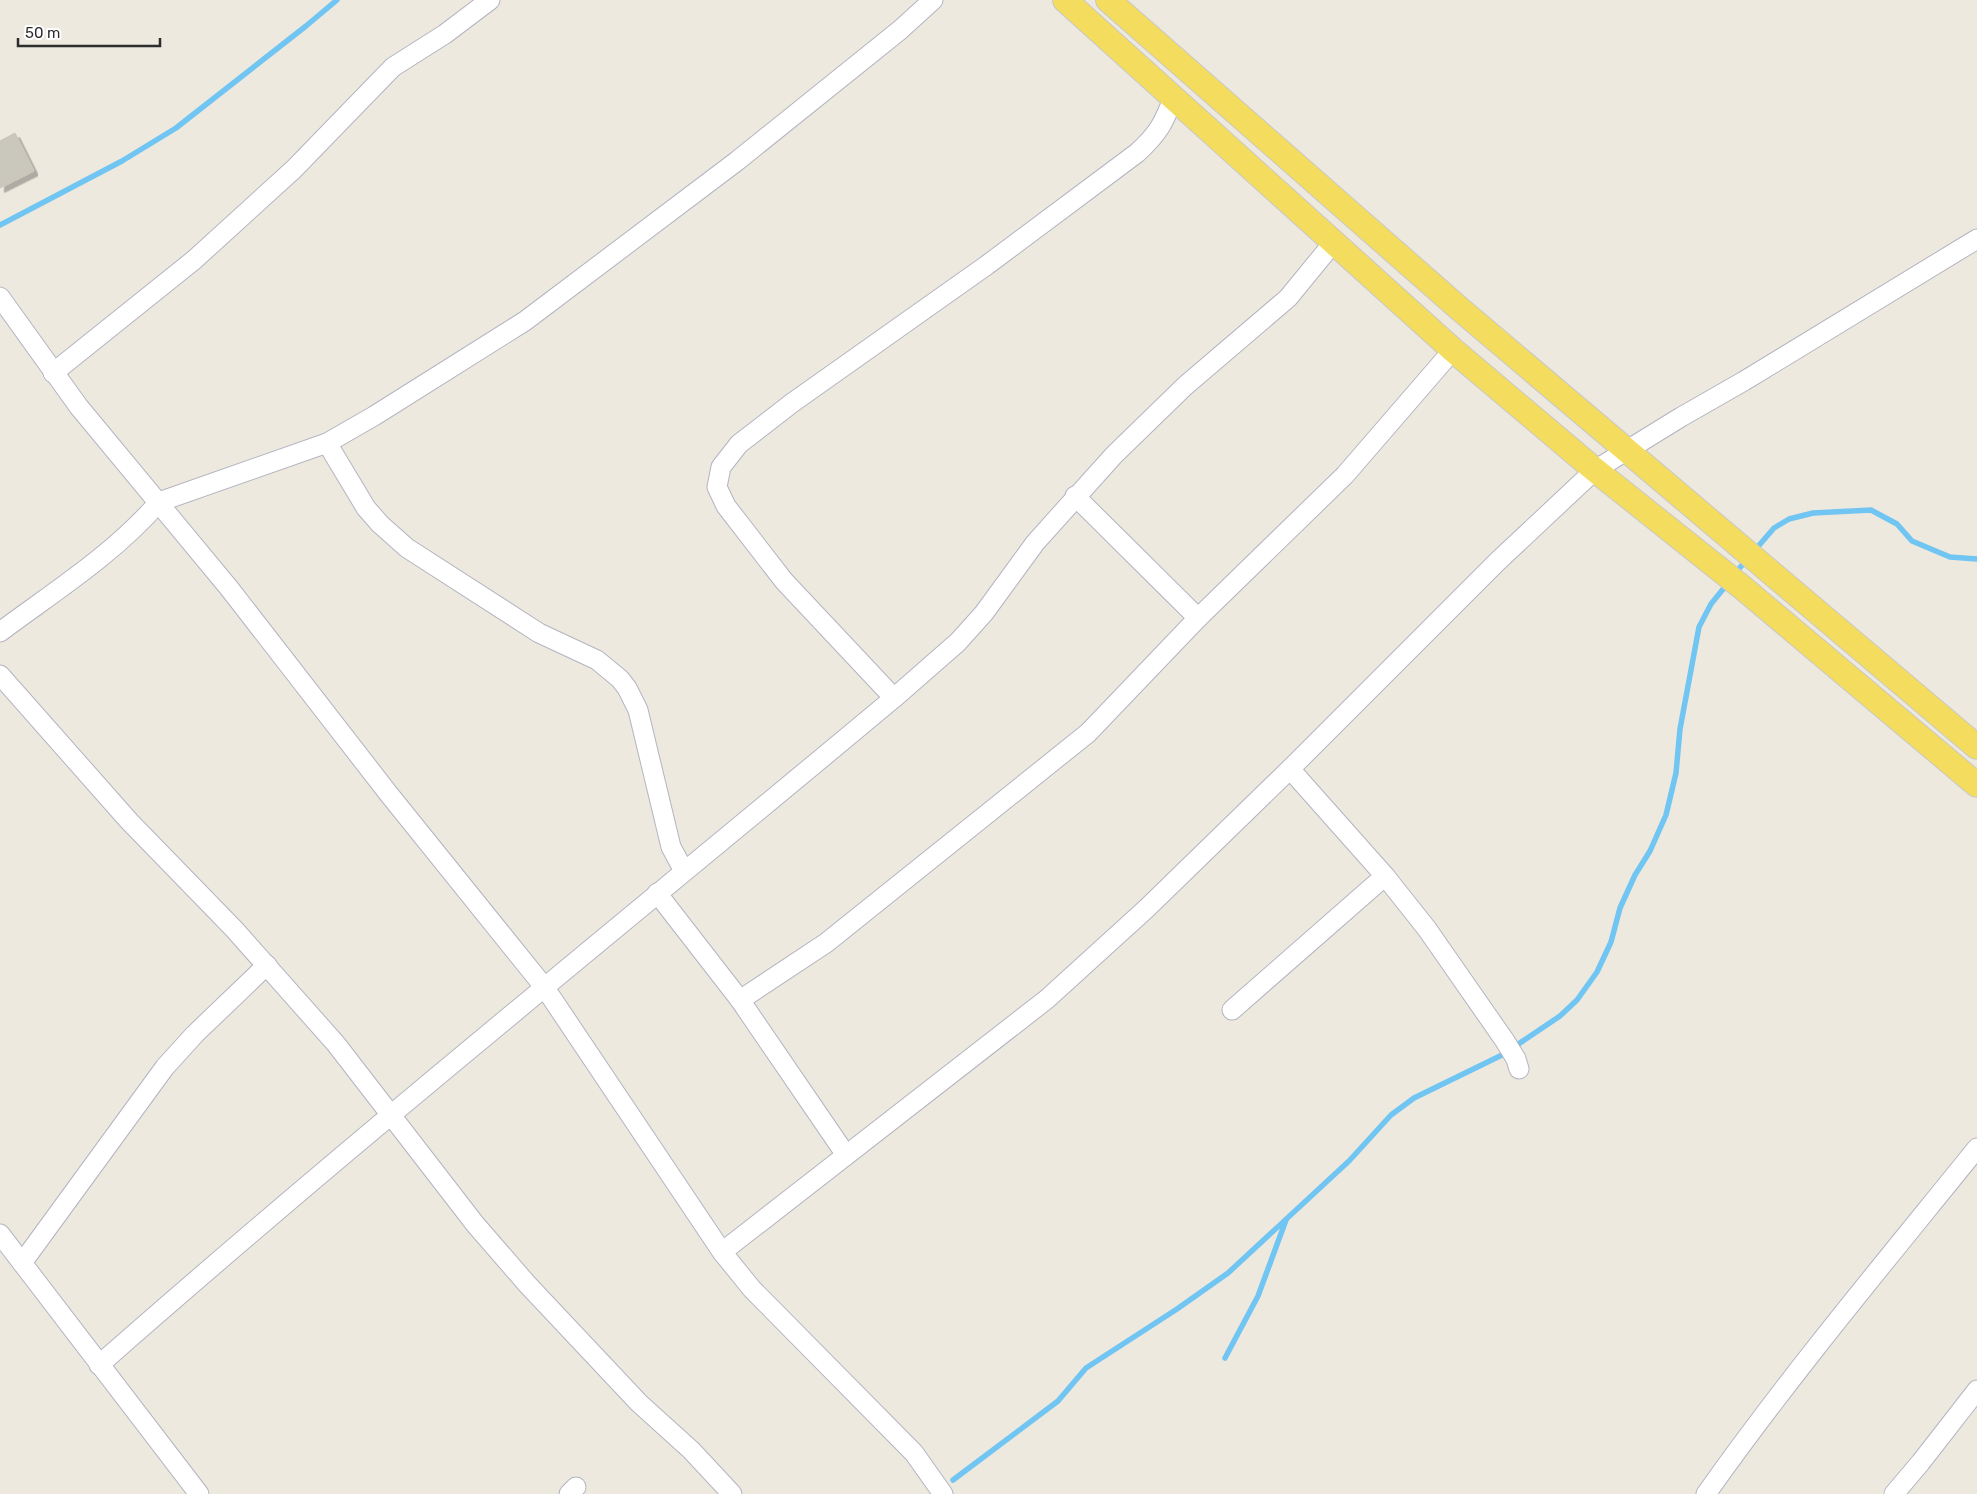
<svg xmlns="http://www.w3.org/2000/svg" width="1977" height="1494" font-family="Rubik,sans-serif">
<defs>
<filter id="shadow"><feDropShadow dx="4.5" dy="4.5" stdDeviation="0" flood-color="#0004"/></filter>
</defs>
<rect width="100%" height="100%" fill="#eee9df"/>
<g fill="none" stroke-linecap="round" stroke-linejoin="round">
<!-- stream -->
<g stroke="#70c5f2" stroke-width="5.5">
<path d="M0,225L122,161L176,128L306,26L337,0"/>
<path d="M1755,550L1774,528L1789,519L1813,513L1871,510L1897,524L1912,541L1950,557L1977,559"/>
<path d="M1734,575L1747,559"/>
<path d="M1225,1358L1258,1296L1286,1220"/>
<path d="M953,1480L1058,1401L1086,1368L1177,1309L1228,1273L1349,1161L1391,1115L1414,1098L1502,1055L1560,1016L1577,1000L1597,972L1611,942L1620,908L1635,875L1650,851L1666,815L1676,773L1680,729L1699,627L1711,604L1728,583"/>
</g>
</g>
<!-- building -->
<path fill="#cac7bd" stroke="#cac5b8" filter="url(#shadow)" d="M15,133L34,171L0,188V141Z"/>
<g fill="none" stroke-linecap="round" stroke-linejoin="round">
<defs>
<g id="minor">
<path d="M0,297L79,407L229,588L388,793L545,988L722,1252L752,1289L914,1453L943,1494"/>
<path d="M53,373L194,260L294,169L393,67L445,34L490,0"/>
<path d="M327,443L366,508L380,524L407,548L539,633L597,660L620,679L627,688L638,710L671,847L684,871"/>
<path d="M1075,496L1198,618"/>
<path d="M0,632C55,591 114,554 159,502L327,443L374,416L525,321L737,161L900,30L933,0"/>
<path d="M0,675L129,821L234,929L336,1044L475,1224L527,1284L639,1403L691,1450L732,1494"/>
<path d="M894,698L784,581L726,506L717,487L721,467L739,444L792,403L987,265L1137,153C1158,134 1164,123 1174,96"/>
<path d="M1290,769L1385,876L1427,929L1505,1041L1516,1059L1519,1069"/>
<path d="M657,893L740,1000L846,1155"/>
<path d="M740,1000L826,943L1088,733L1198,618L1345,475L1453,350"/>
<path d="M1232,1010L1385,876"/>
<path d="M0,1234L199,1494"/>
<path d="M722,1252L1047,999L1146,909L1290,769L1498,561L1595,470L1681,417L1744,381L1977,239"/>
<path d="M22,1263L165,1067L195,1034L267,965"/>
<path d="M99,1365C359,1136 628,920 894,698L958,642L984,613L1035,543L1114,455L1185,386L1288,298L1333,243"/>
<path d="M569,1494L576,1487"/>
<path d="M1706,1494C1791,1374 1885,1262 1977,1148"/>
<path d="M1894,1494L1921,1462L1977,1390"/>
</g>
<g id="major">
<path d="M1065,0L1453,350L1595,470L1743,588L1977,785"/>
<path d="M1108,0L1461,310L1977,747"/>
</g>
</defs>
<!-- minor casing -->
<use href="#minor" stroke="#b3b4c0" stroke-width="21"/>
<!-- major casing -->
<use href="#major" stroke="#c8c8c8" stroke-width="26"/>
<!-- minor -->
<use href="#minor" stroke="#fff" stroke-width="19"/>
<!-- major -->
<use href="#major" stroke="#f4dd5e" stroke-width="24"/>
</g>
<!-- scale -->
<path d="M18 38v8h142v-8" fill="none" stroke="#2d2d2d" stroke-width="2.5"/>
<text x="25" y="38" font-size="15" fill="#2d2d2d" stroke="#ffffff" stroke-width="4" paint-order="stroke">50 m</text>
</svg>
